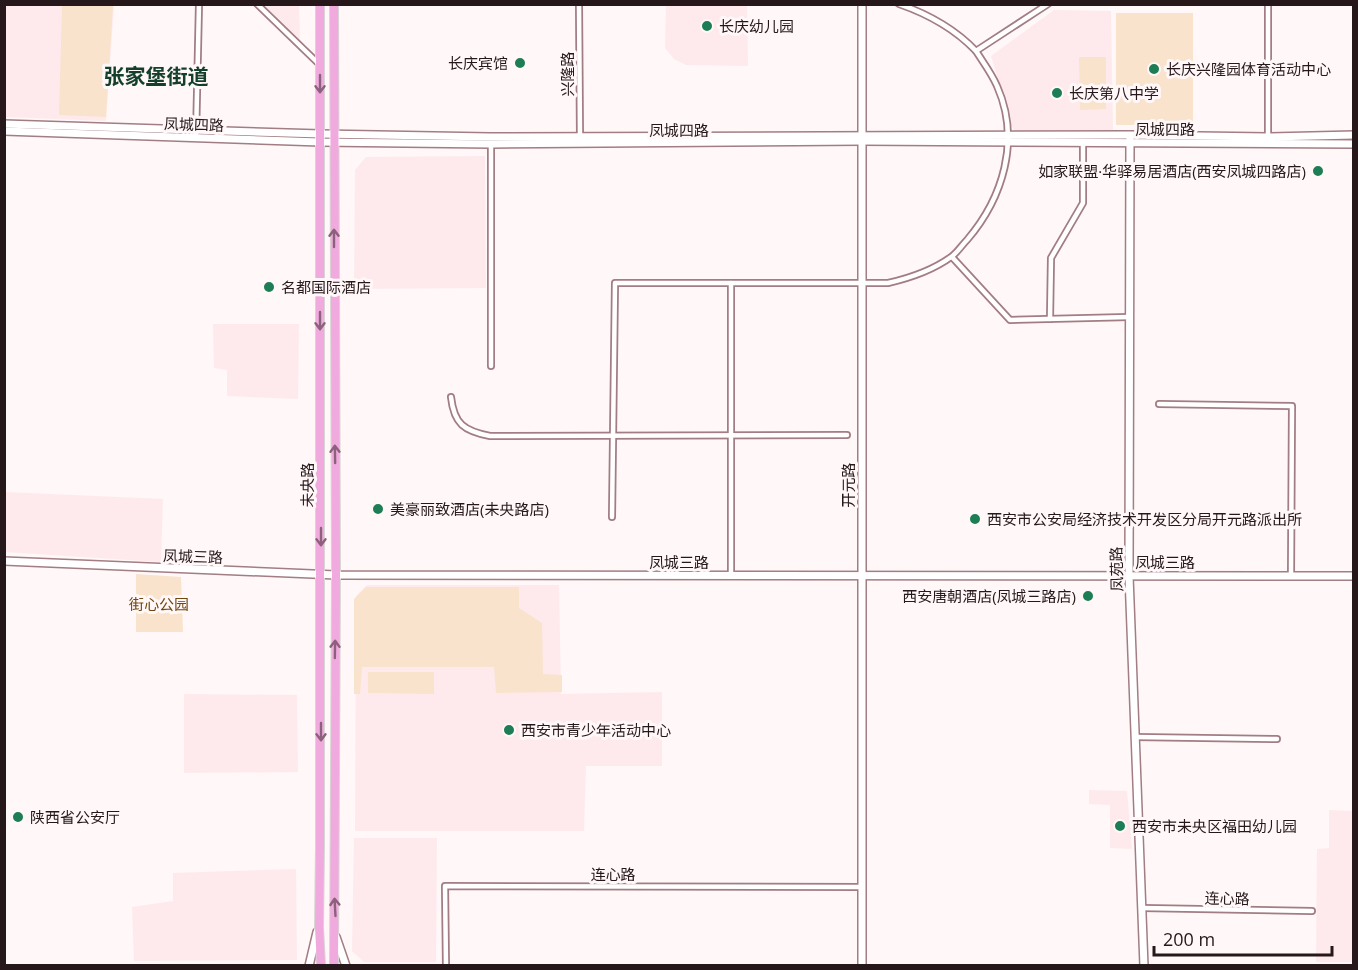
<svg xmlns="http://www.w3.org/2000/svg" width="1358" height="970" font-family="'Open Sans','Noto Sans SC',sans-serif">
<rect width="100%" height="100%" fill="#fff7f8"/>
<!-- built -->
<g fill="#feeaec">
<path d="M5,5H114L106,121L5,117Z"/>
<path d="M261,5H299L300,42Z"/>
<path d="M666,5H747L748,66L686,65L674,59L665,48Z"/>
<path d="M1054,10L1111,11L1113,130L1014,131L991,56Z"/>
<path d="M485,156L486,288L354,289L355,170L366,157Z"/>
<path d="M213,324H299L298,399L227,396V370L214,368Z"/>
<path d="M5,492L163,499L161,562L5,552Z"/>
<path d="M367,585H559L561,694L662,692V766H586L584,831H355L356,596Z"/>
<path d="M184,694L297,695L298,772L184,773Z"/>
<path d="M1089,790L1127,791L1132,849L1110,848V805L1089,804Z"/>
<path d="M1329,810L1353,811V962H1316L1317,849L1329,848Z"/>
<path d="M354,838H437L436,962H364L352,951Z"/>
<path d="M296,869L297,960L134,961L132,907L173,901V873Z"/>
</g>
<!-- green -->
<g fill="#f9e3cc">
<path d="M62,5H113L106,117L59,115Z"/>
<rect x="1116" y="13" width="77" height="112"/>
<path d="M1079,57H1106V109L1080,110Z"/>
<path d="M136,574L181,577L183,632H136Z"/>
<path d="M366,587H519V608L542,623L543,674L562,675V692L496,693L494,667H362L360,694H354V599Z"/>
<path d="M368,672H434V694L368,693Z"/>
</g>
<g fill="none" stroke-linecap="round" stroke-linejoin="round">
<defs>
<g id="street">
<path d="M257,4L320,65"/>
<path d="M579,4L580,138"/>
<path d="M899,4C928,14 955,29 976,51L1048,4"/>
<path d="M1268,4V137"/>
<path d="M196,137L199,4"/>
<path d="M491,143V366"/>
<path d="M952,257L1010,320L1129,317"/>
<path d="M731,283V576"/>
<path d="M1050,319L1051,258L1083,203V143"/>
<path d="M451,397C454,424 464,431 490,436L847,435"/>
<path d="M1159,404L1292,406L1291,576"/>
<path d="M612,517L615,283H888C910,278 933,270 951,257C957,253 962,245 967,240C1003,198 1021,140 997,86C992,74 983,62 976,51"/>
<path d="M1135,737L1277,739"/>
<path d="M1142,908L1312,911"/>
<path d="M446,966L445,886L861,887"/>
</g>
<g id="secondary">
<path d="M4,124L321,134L490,137L1130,135L1268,137L1354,135"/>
<path d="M4,131L320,142L491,144L862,141L1354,144"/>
<path d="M1130,138L1129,576L1144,966"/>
<path d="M4,561L336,575L1354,576"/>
<path d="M336,937L346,966"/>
<path d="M309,966L317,932"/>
<path d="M862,966V4"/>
</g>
<g id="primary">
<path d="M320,4V847L319,927L321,966"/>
<path d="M334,4L336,575L334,966"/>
</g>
</defs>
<!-- street casing -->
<use href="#street" stroke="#a27d83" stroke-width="8"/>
<!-- secondary casing -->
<use href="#secondary" stroke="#a27d83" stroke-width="10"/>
<!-- primary casing -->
<use href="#primary" stroke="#d8d5d6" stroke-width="10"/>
<!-- street -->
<use href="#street" stroke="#fff" stroke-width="4.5"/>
<!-- secondary -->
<use href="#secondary" stroke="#fff" stroke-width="7"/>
<!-- primary -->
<use href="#primary" stroke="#f1aade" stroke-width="8"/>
</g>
<!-- one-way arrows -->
<defs><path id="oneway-shaft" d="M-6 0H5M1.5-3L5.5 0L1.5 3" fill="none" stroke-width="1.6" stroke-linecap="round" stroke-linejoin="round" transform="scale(1.5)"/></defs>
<g stroke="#8c617c">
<use href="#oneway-shaft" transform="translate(320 84) rotate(90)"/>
<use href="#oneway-shaft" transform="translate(334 238) rotate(-90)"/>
<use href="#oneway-shaft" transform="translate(320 321) rotate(90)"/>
<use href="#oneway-shaft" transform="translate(335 454) rotate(-91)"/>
<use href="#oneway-shaft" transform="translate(321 537) rotate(90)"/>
<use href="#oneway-shaft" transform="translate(335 649) rotate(-89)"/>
<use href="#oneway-shaft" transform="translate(321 732) rotate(90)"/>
<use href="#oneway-shaft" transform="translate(335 907) rotate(-93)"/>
</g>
<!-- markers -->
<g fill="#1d7d54" stroke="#fff7f8" stroke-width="2">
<circle cx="707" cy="26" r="6"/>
<circle cx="520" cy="63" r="6"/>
<circle cx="1154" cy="69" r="6"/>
<circle cx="1057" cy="93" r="6"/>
<circle cx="1318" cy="171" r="6"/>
<circle cx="269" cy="287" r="6"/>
<circle cx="378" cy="509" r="6"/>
<circle cx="975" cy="519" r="6"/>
<circle cx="1088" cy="596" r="6"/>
<circle cx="509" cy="730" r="6"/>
<circle cx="18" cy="817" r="6"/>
<circle cx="1120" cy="826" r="6"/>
</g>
<g text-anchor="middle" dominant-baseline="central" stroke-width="6" stroke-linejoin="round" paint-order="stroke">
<!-- poi labels -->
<g font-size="15" fill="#26181a" stroke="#fff7f8" text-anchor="start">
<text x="719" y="26">长庆幼儿园</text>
<text x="508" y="63" text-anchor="end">长庆宾馆</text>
<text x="1166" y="69">长庆兴隆园体育活动中心</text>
<text x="1069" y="93">长庆第八中学</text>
<text x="1306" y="171" text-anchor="end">如家联盟·华驿易居酒店(西安凤城四路店)</text>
<text x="281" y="287">名都国际酒店</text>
<text x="390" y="509">美豪丽致酒店(未央路店)</text>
<text x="987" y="519">西安市公安局经济技术开发区分局开元路派出所</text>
<text x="1076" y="596" text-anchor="end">西安唐朝酒店(凤城三路店)</text>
<text x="521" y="730">西安市青少年活动中心</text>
<text x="30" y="817">陕西省公安厅</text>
<text x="1132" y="826">西安市未央区福田幼儿园</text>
</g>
<!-- street labels -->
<g font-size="15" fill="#26181a" stroke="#fff7f8">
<text transform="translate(567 74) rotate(-90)">兴隆路</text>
<text transform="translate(194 124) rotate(2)">凤城四路</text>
<text x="1165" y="129">凤城四路</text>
<text x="679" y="130">凤城四路</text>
<text transform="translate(307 485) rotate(-90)">未央路</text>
<text transform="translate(848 485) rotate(-90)">开元路</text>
<text transform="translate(193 556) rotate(2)">凤城三路</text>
<text x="679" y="562">凤城三路</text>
<text x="1165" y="562">凤城三路</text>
<text transform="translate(1116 569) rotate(-91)">凤苑路</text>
<text x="613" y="874">连心路</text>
<text transform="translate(1227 898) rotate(1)">连心路</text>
</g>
<!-- park labels -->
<g font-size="15" fill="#70470f" stroke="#fff7f8">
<text x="159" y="604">街心公园</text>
</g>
<!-- district labels -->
<g font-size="21" font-weight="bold" fill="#143f2b" stroke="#fff7f8">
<text x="156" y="76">张家堡街道</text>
</g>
</g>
<!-- border -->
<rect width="1358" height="970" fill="none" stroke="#26181a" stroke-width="12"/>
<!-- scale -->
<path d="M1154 946v9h178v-9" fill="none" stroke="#26181a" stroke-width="3"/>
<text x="1163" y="946" font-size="18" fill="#26181a" stroke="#fff7f8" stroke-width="4.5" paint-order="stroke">200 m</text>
</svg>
